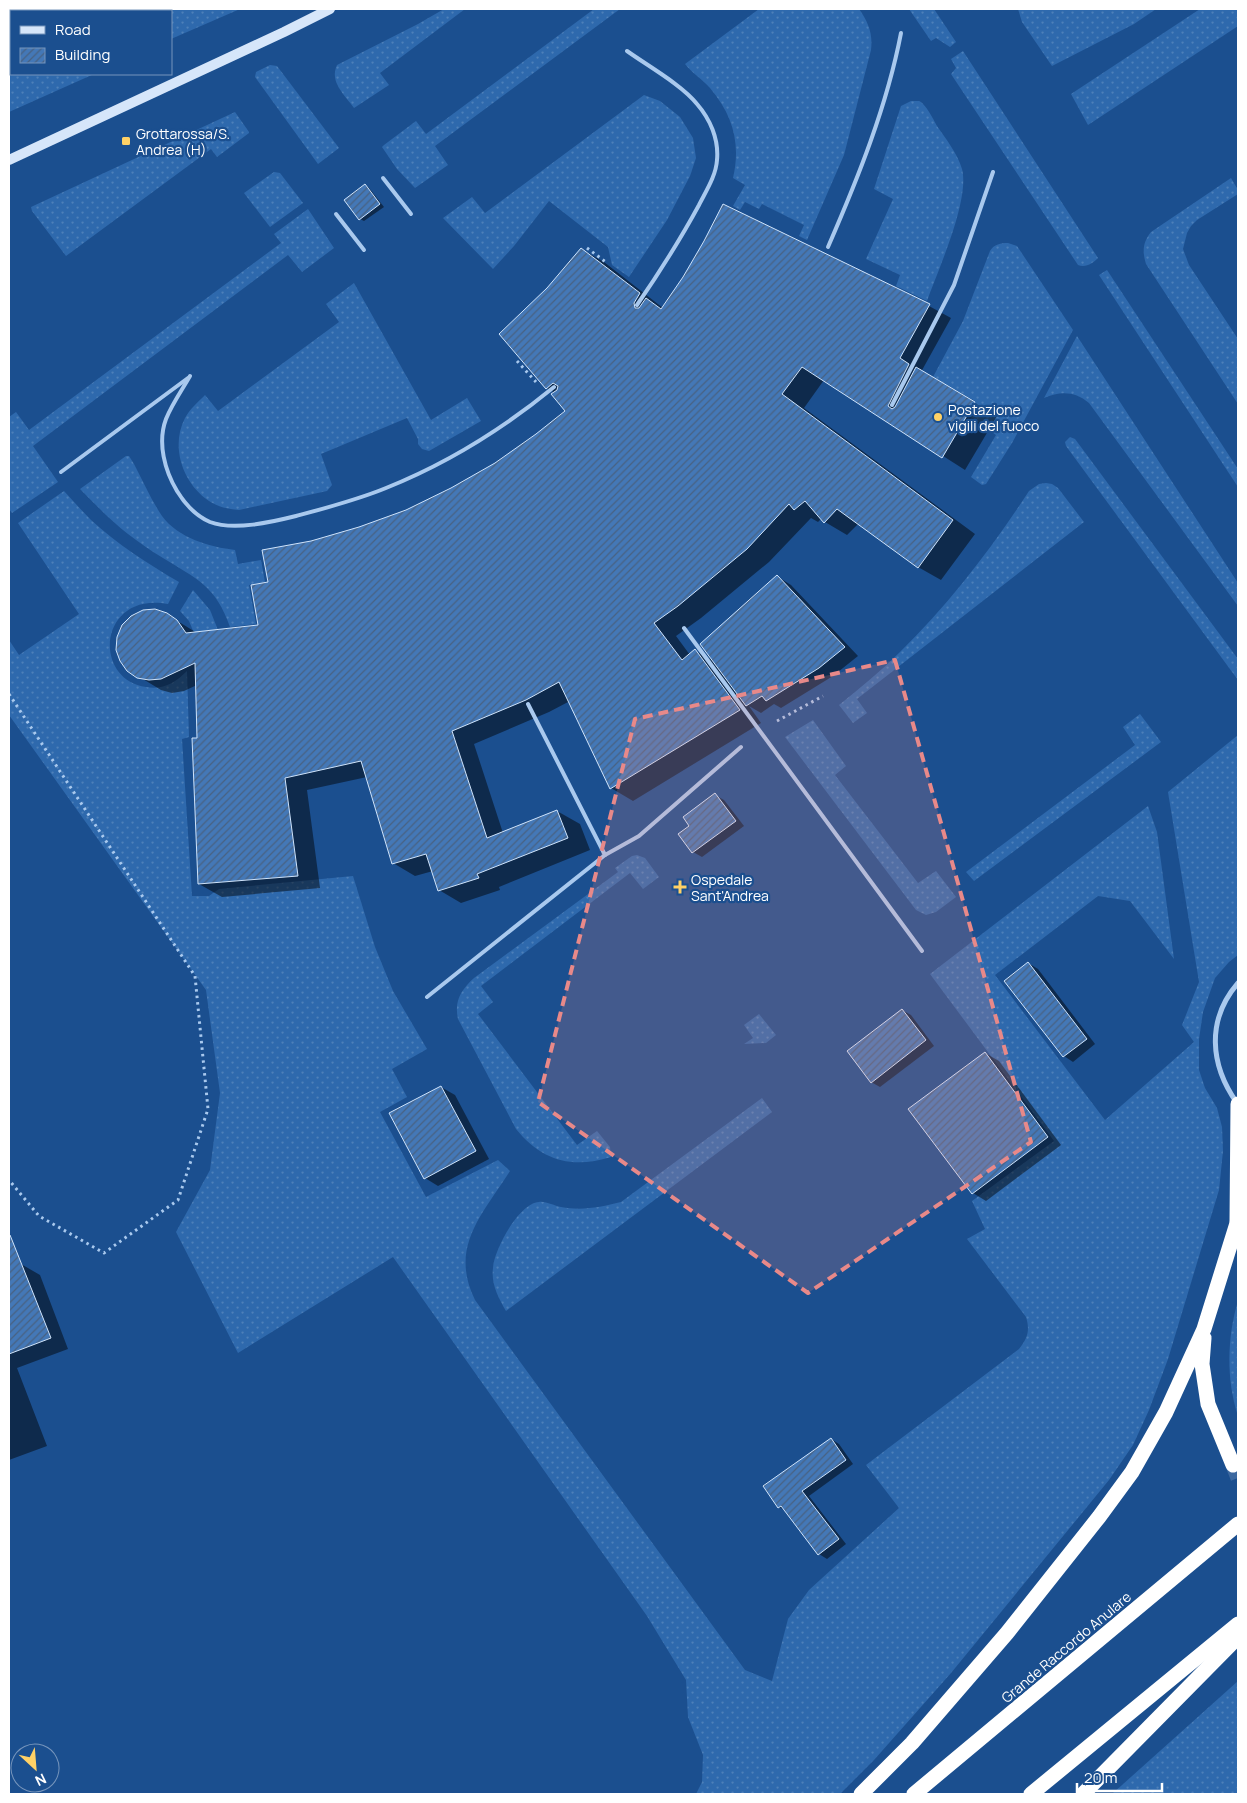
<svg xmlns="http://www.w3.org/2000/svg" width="1247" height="1803" font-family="Manrope,sans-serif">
<defs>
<pattern id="grass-dots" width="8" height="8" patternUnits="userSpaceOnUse" patternTransform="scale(1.25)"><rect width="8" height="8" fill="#2e69ad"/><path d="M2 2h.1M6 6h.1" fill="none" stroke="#4d80b9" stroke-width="1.8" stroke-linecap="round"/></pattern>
<pattern id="building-hatch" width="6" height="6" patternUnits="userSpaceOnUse" patternTransform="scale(1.25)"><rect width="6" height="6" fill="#4478b7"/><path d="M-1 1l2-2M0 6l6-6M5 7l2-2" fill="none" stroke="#486282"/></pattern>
</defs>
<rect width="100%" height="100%" fill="#1b4f8f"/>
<!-- grass -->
<g fill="url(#grass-dots)">
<path d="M9,9H240L171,39V11H11V74H94L9,112Z"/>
<path d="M444,9H465L380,73L389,85L354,108C345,95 329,82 337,65L418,24Z"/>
<path d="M594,9H620L435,146L448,165L415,188L397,169L382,147L384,145L416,121L426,134Z"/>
<path d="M759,9H859C868,22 873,33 871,50L844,155L807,240L799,236L804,225L762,204L759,209L745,202L740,210L733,206L745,185L733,178C741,144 733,115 710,88C702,79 692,73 685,64Z"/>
<path d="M909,9H934L956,42L950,47L936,38L931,41Z"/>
<path d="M1018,9H1156L1134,24L1052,66L1022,22Z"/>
<path d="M1200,9H1238V26L1088,125L1071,94Z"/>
<path d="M963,51L1098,258C1093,263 1086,268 1078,265L951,74L956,68L951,59Z"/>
<path d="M270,65L277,66L339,148L318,164L255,77L256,72Z"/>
<path d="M644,95L660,101L680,117L693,138L696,158L690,176L667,220L629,277L612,265L608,247L549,201L514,246L493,269L443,218L472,197L485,213Z"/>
<path d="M911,101C914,101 917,101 919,101C925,103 934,120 937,126C946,139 957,153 962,169C970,200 938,270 927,301L896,286L900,275L866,259L893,199L874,189L901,106Z"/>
<path d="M235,112L249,132V133L217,157L211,149L66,256L32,211L31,207Z"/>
<path d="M274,172L280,173L303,203L270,227L244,193Z"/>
<path d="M1231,178L1238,190V194L1197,220L1191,226L1187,233L1183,249L1189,265L1238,339V404L1146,264C1142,251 1143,242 1151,232Z"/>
<path d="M308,209L334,248L302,272L288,255L33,446L58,482L12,513L9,509V417L16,412L29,430L281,243L274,234Z"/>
<path d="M1008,243L1017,246L1073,330L1012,443L986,484L982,485L971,477L996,435L968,415L975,401L933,377L963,321L990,251C994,244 1001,243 1008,243Z"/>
<path d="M1107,270L1238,469V487L1099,275Z"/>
<path d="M354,283L431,420L467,398L481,421L429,451L422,449L418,444V439L407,418L321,454L332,485L327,491L239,510C228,509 218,507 209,501C183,484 170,447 185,418C190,409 198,402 205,395L218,411L339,322L326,304Z"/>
<path d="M1077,336L1238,583V606L1089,403C1075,391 1060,391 1044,398Z"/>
<path d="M1070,437L1075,439L1238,659V680L1066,446L1065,442Z"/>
<path d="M126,456H129L134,464C143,481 151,500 162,516C178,538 210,547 235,550L238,564L261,560L265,582L249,585L256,624L230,627C216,586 197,579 163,558C151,551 139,542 128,534C111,521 95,504 80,489Z"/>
<path d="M1046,483L1052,484L1058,488L1084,522L857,699L867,713L853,723L839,705C860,688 881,671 900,652C949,604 992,548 1029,491L1039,484Z"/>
<path d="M64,491C73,501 82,511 91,520C117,544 148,564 179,582L168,604C99,591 91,679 146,687C163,690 175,683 187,671L189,737L182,739L192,896H209L219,889L353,876L375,947L393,991L427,1049L392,1069L407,1097L380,1112L426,1197L498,1160L510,1171C482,1215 449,1247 475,1300L745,1670L772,1681L788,1619L809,1590L899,1508L866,1465L1019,1349C1028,1338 1030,1330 1026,1317L967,1239L985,1229L972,1201L1054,1141L930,974L1148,806L1157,832L1174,959L1130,901L1098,896L995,975L1105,1120L1194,1042L1182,1025L1199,982L1168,792L1238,735V955L1229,962L1215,978L1203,1012L1199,1039V1070L1205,1088L1217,1108L1222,1127L1223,1151L1219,1190L1168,1359L1149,1410L1133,1445L1109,1480L951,1673L874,1760L840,1794H696L702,1782L703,1755L688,1717L686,1680L647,1616L393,1257L238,1353L176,1232L210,1170L220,1093L206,990L9,715V640L19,655L79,614L18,523Z"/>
<path d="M193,590L210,610L218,630L194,633L189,621L180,611Z"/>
<path d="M1140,714L1161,742L974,881L966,872L1135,745L1123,727Z"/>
<path d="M813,720L846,766L835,775L918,883L936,871L956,897L936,912L926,915L916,910L785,737Z"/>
<path d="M637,855L645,858L659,877L643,889L630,873L481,986L493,1002L478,1014L577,1145L597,1131L610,1147L611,1157C572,1169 542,1161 516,1129L458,1019C454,1001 461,990 474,978L618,872L615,868L632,856Z"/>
<path d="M759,1014L776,1035L766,1043L744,1044L753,1038L744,1025Z"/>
<path d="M762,1098L772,1112L506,1311C498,1297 491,1284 493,1268C494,1250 519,1203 539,1202C546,1201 554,1206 561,1207C582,1211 601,1207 621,1202Z"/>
<path d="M1238,1301V1416C1226,1380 1227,1337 1238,1301Z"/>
<path d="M1238,1681V1794H1112Z"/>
</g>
<!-- shadow -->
<g fill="#0007">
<path d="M365,185L369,188L384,207L364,221L360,219L346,200Z"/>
<path d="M581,249L604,262L663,308L929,306L951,318L921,372L997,416L965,470L824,380L804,408L975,534L941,580L918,567L859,523L847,535L825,522L822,518L818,522L811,518L769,562L701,618L676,636L690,655L695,651L716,662L778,577L791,585L858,656L833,676L781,708L774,704L761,713L749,706L761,723L633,801L611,788L570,701L549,712L474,744L503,833L557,811L580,824L590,850L499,887L500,890L461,903L439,890L433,871L415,876L393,863L367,777L307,790L320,888L222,897L199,884L197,685L184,691L172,693L161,690L138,676L166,614L197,633L259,626L269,583L311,542L360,528L406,511L452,489L495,464L537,435L567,411L555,393L547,388L548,289Z"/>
<path d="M715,795L724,800L744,826L702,857L693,852L691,826Z"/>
<path d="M1028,963L1038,969L1095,1044L1073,1062L1064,1056Z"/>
<path d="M902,1010L911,1015L934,1046L880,1087L871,1082Z"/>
<path d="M985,1053L999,1061L1061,1145L986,1201L973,1193Z"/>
<path d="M441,1087L455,1095L489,1159L438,1186L425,1178Z"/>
<path d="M21,1264L40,1275L68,1349L17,1368L47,1446L9,1460V1269Z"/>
<path d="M831,1439L839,1444L853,1464L809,1496L846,1544L827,1559L819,1554L786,1511L779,1507L765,1486Z"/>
</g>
<!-- building -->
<g fill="url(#building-hatch)" stroke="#cfe3fa">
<path d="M365,184L380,204L359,220L344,200Z"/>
<path d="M723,204L930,304L900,358L909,364L888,406L892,409L895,407L916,367L975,402L942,458L802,367L782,394L953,520L918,568L837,509L824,523L805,501L794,510L789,504L747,549L678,606L654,623L682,660L695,649L740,710L610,789L559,682L526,700L452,731L487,838L557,810L568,838L477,874L479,878L438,891L426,854L392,864L361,761L285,778L298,876L198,884L192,738H197L195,663L161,679L149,680L137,678L127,671L120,661L116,650L117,637L122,625L131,616L143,610L155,609L167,613L177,620L186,633L258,625L251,585L268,582L262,550L311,541L359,527L406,510L451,488L495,463L536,434L565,411L551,394L557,390L558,386L553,383L546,389L499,334L547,288L581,248L640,293L634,303L635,308H639L646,298L661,309L683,277L704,241Z"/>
<path d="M777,575L845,647L819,668L766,701L762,696L746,706L700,644Z"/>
<path d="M715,793L736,821L692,853L678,834L689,826L683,817Z"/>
<path d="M1028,962L1087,1039L1063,1057L1004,981Z"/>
<path d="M902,1009L926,1040L871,1083L847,1051Z"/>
<path d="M985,1052L1048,1137L972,1194L908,1109Z"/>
<path d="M441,1086L476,1151L424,1179L389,1113Z"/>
<path d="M9,1235H10L51,1338L9,1354Z"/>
<path d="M831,1438L846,1460L802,1491L839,1539L818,1555L781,1506L778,1508L763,1486Z"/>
</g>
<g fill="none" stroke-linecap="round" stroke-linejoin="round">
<!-- highway-tunnel -->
<path stroke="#3d69a0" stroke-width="15" stroke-dasharray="15 8" stroke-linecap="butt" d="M1233,1465L1238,1478"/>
<!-- path -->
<g stroke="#a9c9ee" stroke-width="3" stroke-dasharray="2.5 4" stroke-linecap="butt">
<path d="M587,248L607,263"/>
<path d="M517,361L536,382"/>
<path d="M9,694L195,976L208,1109L178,1200L104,1253L39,1216L9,1180"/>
<path d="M777,721L823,696"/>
</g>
<!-- lane -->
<g stroke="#a9c9ee" stroke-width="4">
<path d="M627,51C648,66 682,85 697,104C710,119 719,139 717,160C716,176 706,191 699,205C680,240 659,273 637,305"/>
<path d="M383,178L411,214"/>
<path d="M336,214L364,250"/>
<path d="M828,247C858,178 887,106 901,33"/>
<path d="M190,376C182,390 172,404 166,419C157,443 165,471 177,491C185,504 196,516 210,522C234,531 272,522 296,516C326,508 357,500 386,488C446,464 504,428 554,387"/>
<path d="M892,405L954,285L993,172"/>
<path d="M61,472L188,378"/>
<path d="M684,628L922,951"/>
<path d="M528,704L605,855"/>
<path d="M427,997L605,855L639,836L741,747"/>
</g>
<!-- street -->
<path stroke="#a9c9ee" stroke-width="5" d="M1237,1103C1210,1065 1206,1020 1238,983"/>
<!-- secondary -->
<path stroke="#d6e6fa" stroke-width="10" d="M9,160L284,32L330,9"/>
<!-- highway -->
<g stroke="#fff" stroke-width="15">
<path d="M1237,1221L1238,1104"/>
<path d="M1204,1338L1202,1364L1208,1404L1233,1465"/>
<path d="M861,1794L912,1743L1007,1633L1099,1517L1132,1472L1166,1412L1204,1329L1238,1220"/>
<path d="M914,1794L1238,1524"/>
<path d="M1031,1794L1238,1624"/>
<path d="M1083,1794L1238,1637"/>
</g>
</g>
<!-- marked area -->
<path fill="#e88989" fill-opacity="0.2" stroke="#e88989" stroke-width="4" stroke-dasharray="10 6" stroke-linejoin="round" d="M895,660L1031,1142L808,1293L538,1102L635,719Z"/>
<!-- markers -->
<g fill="#ffd166" stroke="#1b4f8f" stroke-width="2">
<rect x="121" y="136" width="10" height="10" rx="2.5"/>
<circle cx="938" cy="417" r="5"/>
<path d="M677.5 879.5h5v5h5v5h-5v5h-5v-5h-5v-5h5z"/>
</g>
<g text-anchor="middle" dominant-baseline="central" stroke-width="4.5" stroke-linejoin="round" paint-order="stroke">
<!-- poi labels -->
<g font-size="14" fill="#fff" stroke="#1b4f8f" text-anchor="start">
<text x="136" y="133">Grottarossa/S.<tspan x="136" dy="16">Andrea (H)</tspan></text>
<text x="948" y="409">Postazione<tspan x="948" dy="16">vigili del fuoco</tspan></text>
<text x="691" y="879">Ospedale<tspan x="691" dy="16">Sant'Andrea</tspan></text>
</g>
<!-- street labels -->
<g font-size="14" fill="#fff" stroke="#1b4f8f">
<text transform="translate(1066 1647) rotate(-40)">Grande Raccordo Anulare</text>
</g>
</g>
<!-- border -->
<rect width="1247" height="1803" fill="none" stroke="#ffffff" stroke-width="20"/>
<!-- legend -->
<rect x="10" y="10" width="162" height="65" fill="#1b4f8f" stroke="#7695bc"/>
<rect x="20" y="26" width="25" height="8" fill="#d6e6fa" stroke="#7695bc"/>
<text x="55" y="35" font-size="15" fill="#ffffff">Road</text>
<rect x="20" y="48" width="25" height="15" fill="url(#building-hatch)" stroke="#7695bc"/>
<text x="55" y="60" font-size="15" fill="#ffffff">Building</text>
<!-- north arrow -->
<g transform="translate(35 1768) rotate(154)"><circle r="24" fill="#1b4f8f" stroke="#7695bc"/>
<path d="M0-4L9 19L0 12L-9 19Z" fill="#ffd166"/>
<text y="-8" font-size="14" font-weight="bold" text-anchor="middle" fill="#ffffff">N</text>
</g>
<!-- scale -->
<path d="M1077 1783v8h85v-8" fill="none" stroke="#ffffff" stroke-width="2.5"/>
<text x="1084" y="1783" font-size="15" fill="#ffffff" stroke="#1b4f8f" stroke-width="4" paint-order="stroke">20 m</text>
</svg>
